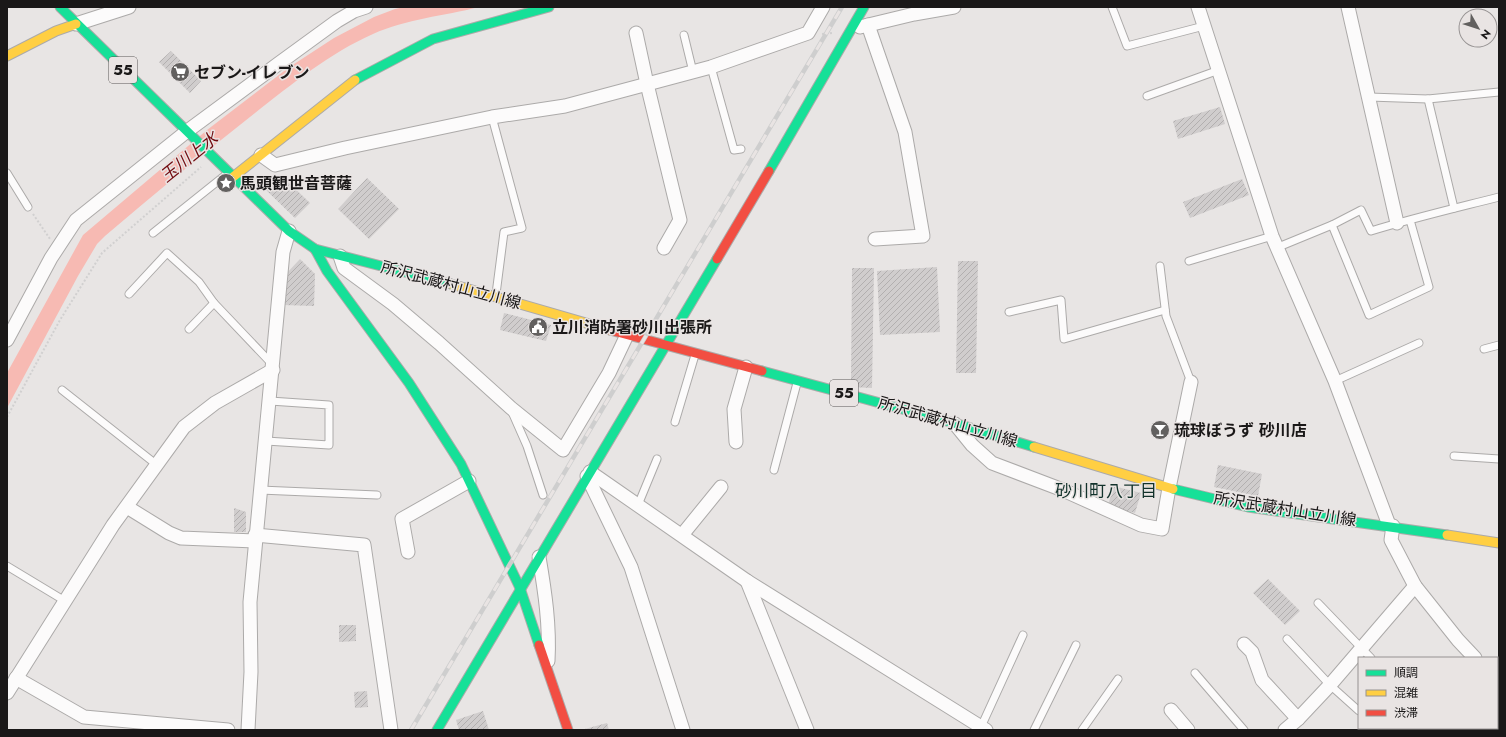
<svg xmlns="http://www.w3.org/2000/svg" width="1506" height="737" font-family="Jost,'Noto Sans JP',sans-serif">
<defs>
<pattern id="building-hatch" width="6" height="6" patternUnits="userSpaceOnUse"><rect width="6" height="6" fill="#d0cdcd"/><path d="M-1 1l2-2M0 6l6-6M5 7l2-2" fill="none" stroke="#b2afaf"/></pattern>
</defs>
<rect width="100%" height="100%" fill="#e8e5e4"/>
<!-- water -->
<path fill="#f7bab3" d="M404,7H479C444,16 406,19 373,34C330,53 292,84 255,113C204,153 154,194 105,236L97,244L78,276L7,408V373L83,235L207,130L288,68L334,38L374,17L395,9Z"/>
<!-- building -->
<g fill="url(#building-hatch)">
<path d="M171,51L201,81L190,93L159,62Z"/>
<path d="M1220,107L1225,124L1178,139L1173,121Z"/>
<path d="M281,175L310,203L295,218L266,190Z"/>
<path d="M367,178L399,209L369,239L338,209Z"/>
<path d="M1242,179L1249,195L1190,218L1183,202Z"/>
<path d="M300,259L315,274L314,306L283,305L285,275Z"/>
<path d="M958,261H978L976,373H956Z"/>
<path d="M937,267L940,332L880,335L877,271Z"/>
<path d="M852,268H874L872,388L851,387Z"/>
<path d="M504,313L551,325L546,341L500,330Z"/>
<path d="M1218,465L1262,474L1258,496L1214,487Z"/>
<path d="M1113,486L1141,493L1135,513L1108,506Z"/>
<path d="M234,508L246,512V532H234Z"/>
<path d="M1268,579L1300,611L1285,625L1253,593Z"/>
<path d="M339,625H356V641L339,642Z"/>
<path d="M367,691L368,707L355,708L354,692Z"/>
<path d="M483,711L489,730H459L456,720Z"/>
<path d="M607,723L609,730H581Z"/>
</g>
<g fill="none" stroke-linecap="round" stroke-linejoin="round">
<defs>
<g id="lane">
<path d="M1112,7L1127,46L1204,26"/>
<path d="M684,35L693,72"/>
<path d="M711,67L734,150L741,149"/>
<path d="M1147,96L1219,70"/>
<path d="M1369,97L1428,99L1499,92"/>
<path d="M1428,99L1454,208"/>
<path d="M492,117L522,228L504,232L496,294"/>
<path d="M7,173L28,207"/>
<path d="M1410,220L1429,287L1369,315L1332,225L1361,210L1371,231C1413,218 1456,208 1499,197"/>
<path d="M153,233L228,173"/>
<path d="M1276,248L1332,225"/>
<path d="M1189,261L1272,236"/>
<path d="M1160,266L1166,316L1191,382"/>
<path d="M129,294L167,253L199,282L214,303"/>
<path d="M1009,312L1061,300L1064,339L1165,310"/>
<path d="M189,329L214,303L272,364"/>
<path d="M1484,349L1499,345"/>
<path d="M1335,381L1419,343"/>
<path d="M62,390L157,465"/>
<path d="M512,412L527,446L543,495"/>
<path d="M675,422L695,355"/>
<path d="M266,441L329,445V405L270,401"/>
<path d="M1454,456L1499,459"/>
<path d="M774,470L797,383"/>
<path d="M260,490L377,495"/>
<path d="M638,505L657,459"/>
<path d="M7,566L65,601"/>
<path d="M1318,603L1371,658"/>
<path d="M1287,639L1330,685L1359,711"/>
<path d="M1195,673L1244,730"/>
<path d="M981,727L1023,635"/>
<path d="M1378,728L1380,730"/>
<path d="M1448,728L1450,730"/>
<path d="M1034,730L1076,645"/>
<path d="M1082,730L1118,679"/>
</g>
<g id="street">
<path d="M1198,7L1272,236L1335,381L1389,525"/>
<path d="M1348,7L1397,223"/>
<path d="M76,24L129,7"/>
<path d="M868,25L905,132L923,236L875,239"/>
<path d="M860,27L914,14L954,7"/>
<path d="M636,33L647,84L680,220L664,248"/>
<path d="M261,155L275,165L345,148L492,117L565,106L711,67L808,33L823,7"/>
<path d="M340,256L344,268L393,304L439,343L511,408L563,450L609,373L627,335"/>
<path d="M7,340L51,258L76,220L186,132L278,64L337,21L354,11L366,7"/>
<path d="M955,424L972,445L992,463L1063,490L1141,525L1162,529L1169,488L1191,382"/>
<path d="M736,442L734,409L746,367"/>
<path d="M590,472L747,581L986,730"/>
<path d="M587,476L631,567L683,730"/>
<path d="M127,507L169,533L181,538L255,541"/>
<path d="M1393,526L1391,540L1415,586L1458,640L1475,658"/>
<path d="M255,535L364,545L391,730"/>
<path d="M682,535L721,487"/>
<path d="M408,552L402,519L469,481"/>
<path d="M539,557C545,592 550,626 548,661"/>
<path d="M747,581L807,730"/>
<path d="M1244,644L1252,652L1262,680L1298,719"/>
<path d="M1497,677L1499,679"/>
<path d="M16,678L84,717L228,730"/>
<path d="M7,693L113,525L184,427L215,403L273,370"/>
<path d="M1171,710L1188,730"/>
<path d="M248,730L251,672L250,602L283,252L289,231"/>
<path d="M1285,730L1298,719L1330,685L1415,586"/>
</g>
<g id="fast">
<path d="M60,7L289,231L315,249L451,284"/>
<path d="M355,80L433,39L549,7"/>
<path d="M769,171L864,7"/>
<path d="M315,249L327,271L409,383L461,464L520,588L539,645"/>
<path d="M762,371L954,423L1034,447"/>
<path d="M1173,489L1248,507L1447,535"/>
<path d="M437,730L717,259"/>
</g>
<g id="slow">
<path d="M7,56L56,31L76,24"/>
<path d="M233,177L355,80"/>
<path d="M451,284L610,330"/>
<path d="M1034,447L1173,489"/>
<path d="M1447,535L1499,543"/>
</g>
<g id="jam">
<path d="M717,259L769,171"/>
<path d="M610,330L762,371"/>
<path d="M539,645L568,730"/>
</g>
</defs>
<!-- lane casing -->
<use href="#lane" stroke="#acaaa9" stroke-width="9"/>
<!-- street casing -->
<use href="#street" stroke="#acaaa9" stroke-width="15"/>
<!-- fast casing -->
<use href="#fast" stroke="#acaaa9" stroke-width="11"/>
<!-- slow casing -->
<use href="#slow" stroke="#acaaa9" stroke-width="11"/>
<!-- jam casing -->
<use href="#jam" stroke="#acaaa9" stroke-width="11"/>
<!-- path -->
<g stroke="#d1d0d0" stroke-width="2" stroke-dasharray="2 2" stroke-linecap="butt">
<path d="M822,34L832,33"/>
<path d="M33,214L50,239"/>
<path d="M7,417L60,320L102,253L201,167"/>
</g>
<!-- lane -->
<use href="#lane" stroke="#fcfbfb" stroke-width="7"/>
<!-- street -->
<use href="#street" stroke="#fcfbfb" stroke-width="13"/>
<!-- fast -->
<use href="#fast" stroke="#16e098" stroke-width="9"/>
<!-- slow -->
<use href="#slow" stroke="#ffcf43" stroke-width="9"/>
<!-- jam -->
<use href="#jam" stroke="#f24e42" stroke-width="9"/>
<defs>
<path id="rail" d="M411,730L842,7"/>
</defs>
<!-- rail casing -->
<use href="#rail" stroke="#cecece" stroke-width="4.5"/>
<!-- rail -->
<use href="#rail" stroke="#e9e4e3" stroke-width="3" stroke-dasharray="9" stroke-linecap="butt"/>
</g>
<!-- icons -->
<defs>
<symbol id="supermarket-disc" viewBox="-11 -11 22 22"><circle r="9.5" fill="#62605f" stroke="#e9e4e3"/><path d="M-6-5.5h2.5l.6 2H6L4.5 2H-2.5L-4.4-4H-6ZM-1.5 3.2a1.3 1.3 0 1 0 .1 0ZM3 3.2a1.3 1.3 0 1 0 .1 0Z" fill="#fff"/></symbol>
<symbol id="sight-disc" viewBox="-11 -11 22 22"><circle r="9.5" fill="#62605f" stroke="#e9e4e3"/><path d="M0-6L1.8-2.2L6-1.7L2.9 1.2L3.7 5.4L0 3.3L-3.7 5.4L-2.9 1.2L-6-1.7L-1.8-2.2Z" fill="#fff"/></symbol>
<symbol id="civic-disc" viewBox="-11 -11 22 22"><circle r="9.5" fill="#62605f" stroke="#e9e4e3"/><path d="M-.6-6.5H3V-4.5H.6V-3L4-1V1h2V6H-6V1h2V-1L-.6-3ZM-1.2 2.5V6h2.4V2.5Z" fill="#fff"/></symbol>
<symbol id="bar-disc" viewBox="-11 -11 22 22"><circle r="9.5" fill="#62605f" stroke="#e9e4e3"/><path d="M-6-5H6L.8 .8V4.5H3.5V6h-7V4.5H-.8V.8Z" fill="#fff"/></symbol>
</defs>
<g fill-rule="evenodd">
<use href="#supermarket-disc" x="169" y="61" width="22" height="22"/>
<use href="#sight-disc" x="215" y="172" width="22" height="22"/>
<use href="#civic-disc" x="527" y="316" width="22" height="22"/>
<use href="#bar-disc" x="1149" y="419" width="22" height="22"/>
</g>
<g text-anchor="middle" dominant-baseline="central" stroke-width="3" stroke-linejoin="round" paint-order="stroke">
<!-- shield labels -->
<g fill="#e9e4e3" stroke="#585555" stroke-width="1">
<rect x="109" y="57" width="28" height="26" rx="3"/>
<rect x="830" y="380" width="28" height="26" rx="3"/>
</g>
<g font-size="15" font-weight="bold" fill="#1a1818">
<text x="123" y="70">55</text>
<text x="844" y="393">55</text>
</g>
<!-- poi labels -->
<g font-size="16" font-weight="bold" fill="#1a1818" stroke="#e9e4e3" text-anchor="start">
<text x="194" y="72">セブン-イレブン</text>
<text x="240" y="183">馬頭観世音菩薩</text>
<text x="552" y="327">立川消防署砂川出張所</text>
<text x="1174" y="430">琉球ぼうず 砂川店</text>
</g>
<!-- street labels -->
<g font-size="16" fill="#1a1818" stroke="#e9e4e3">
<text transform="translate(451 285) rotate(15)">所沢武蔵村山立川線</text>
<text transform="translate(948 422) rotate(16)">所沢武蔵村山立川線</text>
<text transform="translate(1285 509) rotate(9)">所沢武蔵村山立川線</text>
</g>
<!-- water labels -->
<g font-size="17" font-style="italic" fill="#710a0f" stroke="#e9e4e3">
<text transform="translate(189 157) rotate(-39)">玉川上水</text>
</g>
<!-- neighbourhood labels -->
<g font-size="17" fill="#12322b" stroke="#e9e4e3">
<text x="1106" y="491">砂川町八丁目</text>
</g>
</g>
<!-- border -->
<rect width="1506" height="737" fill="none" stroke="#1a1818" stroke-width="16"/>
<!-- legend -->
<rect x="1358" y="657" width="140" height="72" fill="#e9e4e3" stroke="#969292"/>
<rect x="1366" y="670" width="20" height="6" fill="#16e098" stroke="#969292"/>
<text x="1394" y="677" font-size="12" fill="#1a1818">順調</text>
<rect x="1366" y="690" width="20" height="6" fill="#ffcf43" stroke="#969292"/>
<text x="1394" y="697" font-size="12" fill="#1a1818">混雑</text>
<rect x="1366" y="710" width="20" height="6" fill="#f24e42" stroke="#969292"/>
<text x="1394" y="717" font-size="12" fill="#1a1818">渋滞</text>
<!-- north arrow -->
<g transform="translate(1478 28) rotate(129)"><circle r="19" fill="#e9e4e3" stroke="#969292"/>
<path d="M0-3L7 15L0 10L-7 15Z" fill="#62605f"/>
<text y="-6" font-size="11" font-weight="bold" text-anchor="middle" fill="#1a1818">N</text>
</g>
</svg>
